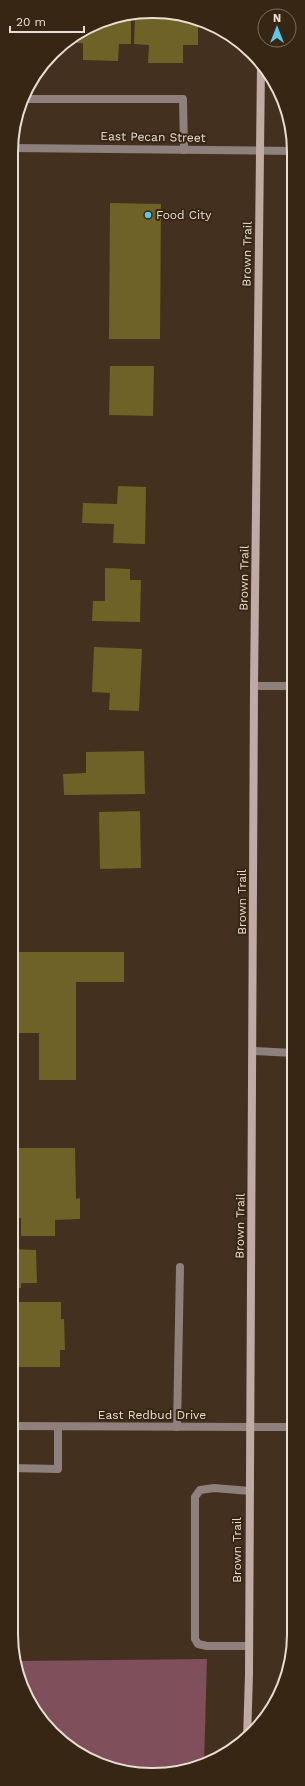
<svg xmlns="http://www.w3.org/2000/svg" width="305" height="1786" font-family="'Work Sans',sans-serif">
<rect width="100%" height="100%" fill="#43301e"/>
<!-- green -->
<path fill="#7f4f5b" d="M207,1659L204,1764L198,1767L143,1775L90,1761L52,1733L22,1687L16,1661Z"/>
<!-- building -->
<g fill="#6f6227">
<path d="M162,11L198,21V45H183V63H148L149,45L134,44L135,15Z"/>
<path d="M131,15V44H119L118,61L83,60V43H69V41L107,18Z"/>
<path d="M110,203L161,204L160,339H109Z"/>
<path d="M110,366H154L153,416L109,415Z"/>
<path d="M118,486L146,487L145,544L113,543L114,524L82,523L83,503L117,504Z"/>
<path d="M105,568L130,569V580H141L140,622L92,621L93,601H105Z"/>
<path d="M94,647L142,649L139,711L109,710L110,693L92,692Z"/>
<path d="M144,751L145,794L64,795L63,774L86,773V752Z"/>
<path d="M140,811L141,868L100,869L99,812Z"/>
<path d="M294,933V971H292L288,934Z"/>
<path d="M14,952H124V982H76V1080H39V1033H14Z"/>
<path d="M11,1148H75L76,1199L80,1198V1219L55,1220V1236H21V1218H11Z"/>
<path d="M11,1249L36,1250L37,1283H21V1288H11Z"/>
<path d="M11,1302H61V1319H64L65,1350H60V1367H11Z"/>
</g>
<g fill="none" stroke-linecap="round" stroke-linejoin="round">
<!-- service -->
<g stroke="#8e807c" stroke-width="8">
<path d="M23,99H183L184,150"/>
<path d="M177,1427L180,1267"/>
<path d="M11,1468L58,1469V1427"/>
<path d="M249,1646H207L198,1644L195,1639V1497L200,1490L214,1488L250,1491"/>
</g>
<!-- minor -->
<g stroke="#8e807c" stroke-width="8">
<path d="M11,148L294,151"/>
<path d="M254,686H294"/>
<path d="M254,1051L294,1053"/>
<path d="M250,1427H294"/>
</g>
<!-- tertiary -->
<path stroke="#8e807c" stroke-width="8" d="M11,1426L250,1427"/>
<!-- secondary -->
<path stroke="#c0aaa4" stroke-width="8" d="M247,1739L249,1674L254,686L261,64"/>
</g>
<!-- markers -->
<circle fill="#5dc7e8" stroke="#382614" stroke-width="1.5" cx="148" cy="215" r="4"/>
<g text-anchor="middle" dominant-baseline="central" stroke-width="4" stroke-linejoin="round" paint-order="stroke">
<!-- street labels -->
<g font-size="12" fill="#e9ddd2" stroke="#382614">
<text transform="translate(153 137) rotate(1)">East Pecan Street</text>
<text transform="translate(247 254) rotate(-89)">Brown Trail</text>
<text transform="translate(244 578) rotate(-89)">Brown Trail</text>
<text transform="translate(242 902) rotate(-90)">Brown Trail</text>
<text transform="translate(240 1226) rotate(-89)">Brown Trail</text>
<text x="152" y="1415">East Redbud Drive</text>
<text transform="translate(237 1550) rotate(-90)">Brown Trail</text>
</g>
<!-- poi labels -->
<g font-size="12" fill="#e9ddd2" stroke="#382614" text-anchor="start">
<text x="156" y="215">Food City</text>
</g>
</g>
<!-- crop -->
<path d="M0 0H305V1786H0ZM152 18H153A134 134 0 0 1 287 152V1634A134 134 0 0 1 153 1768H152A134 134 0 0 1 18 1634V152A134 134 0 0 1 152 18Z" fill="#382614" fill-rule="evenodd"/>
<path fill="none" stroke="#e9ddd2" stroke-width="2" d="M152 18H153A134 134 0 0 1 287 152V1634A134 134 0 0 1 153 1768H152A134 134 0 0 1 18 1634V152A134 134 0 0 1 152 18Z"/>
<!-- north arrow -->
<g transform="translate(277 28)"><circle r="19" fill="#382614" stroke="#7f6f60"/>
<path d="M0-3L7 15L0 10L-7 15Z" fill="#5dc7e8"/>
<text y="-6" font-size="11" font-weight="bold" text-anchor="middle" fill="#e9ddd2">N</text>
</g>
<!-- scale -->
<path d="M10 26v6h74v-6" fill="none" stroke="#e9ddd2" stroke-width="2"/>
<text x="16" y="26" font-size="12" fill="#e9ddd2" stroke="#382614" stroke-width="3" paint-order="stroke">20 m</text>
</svg>
